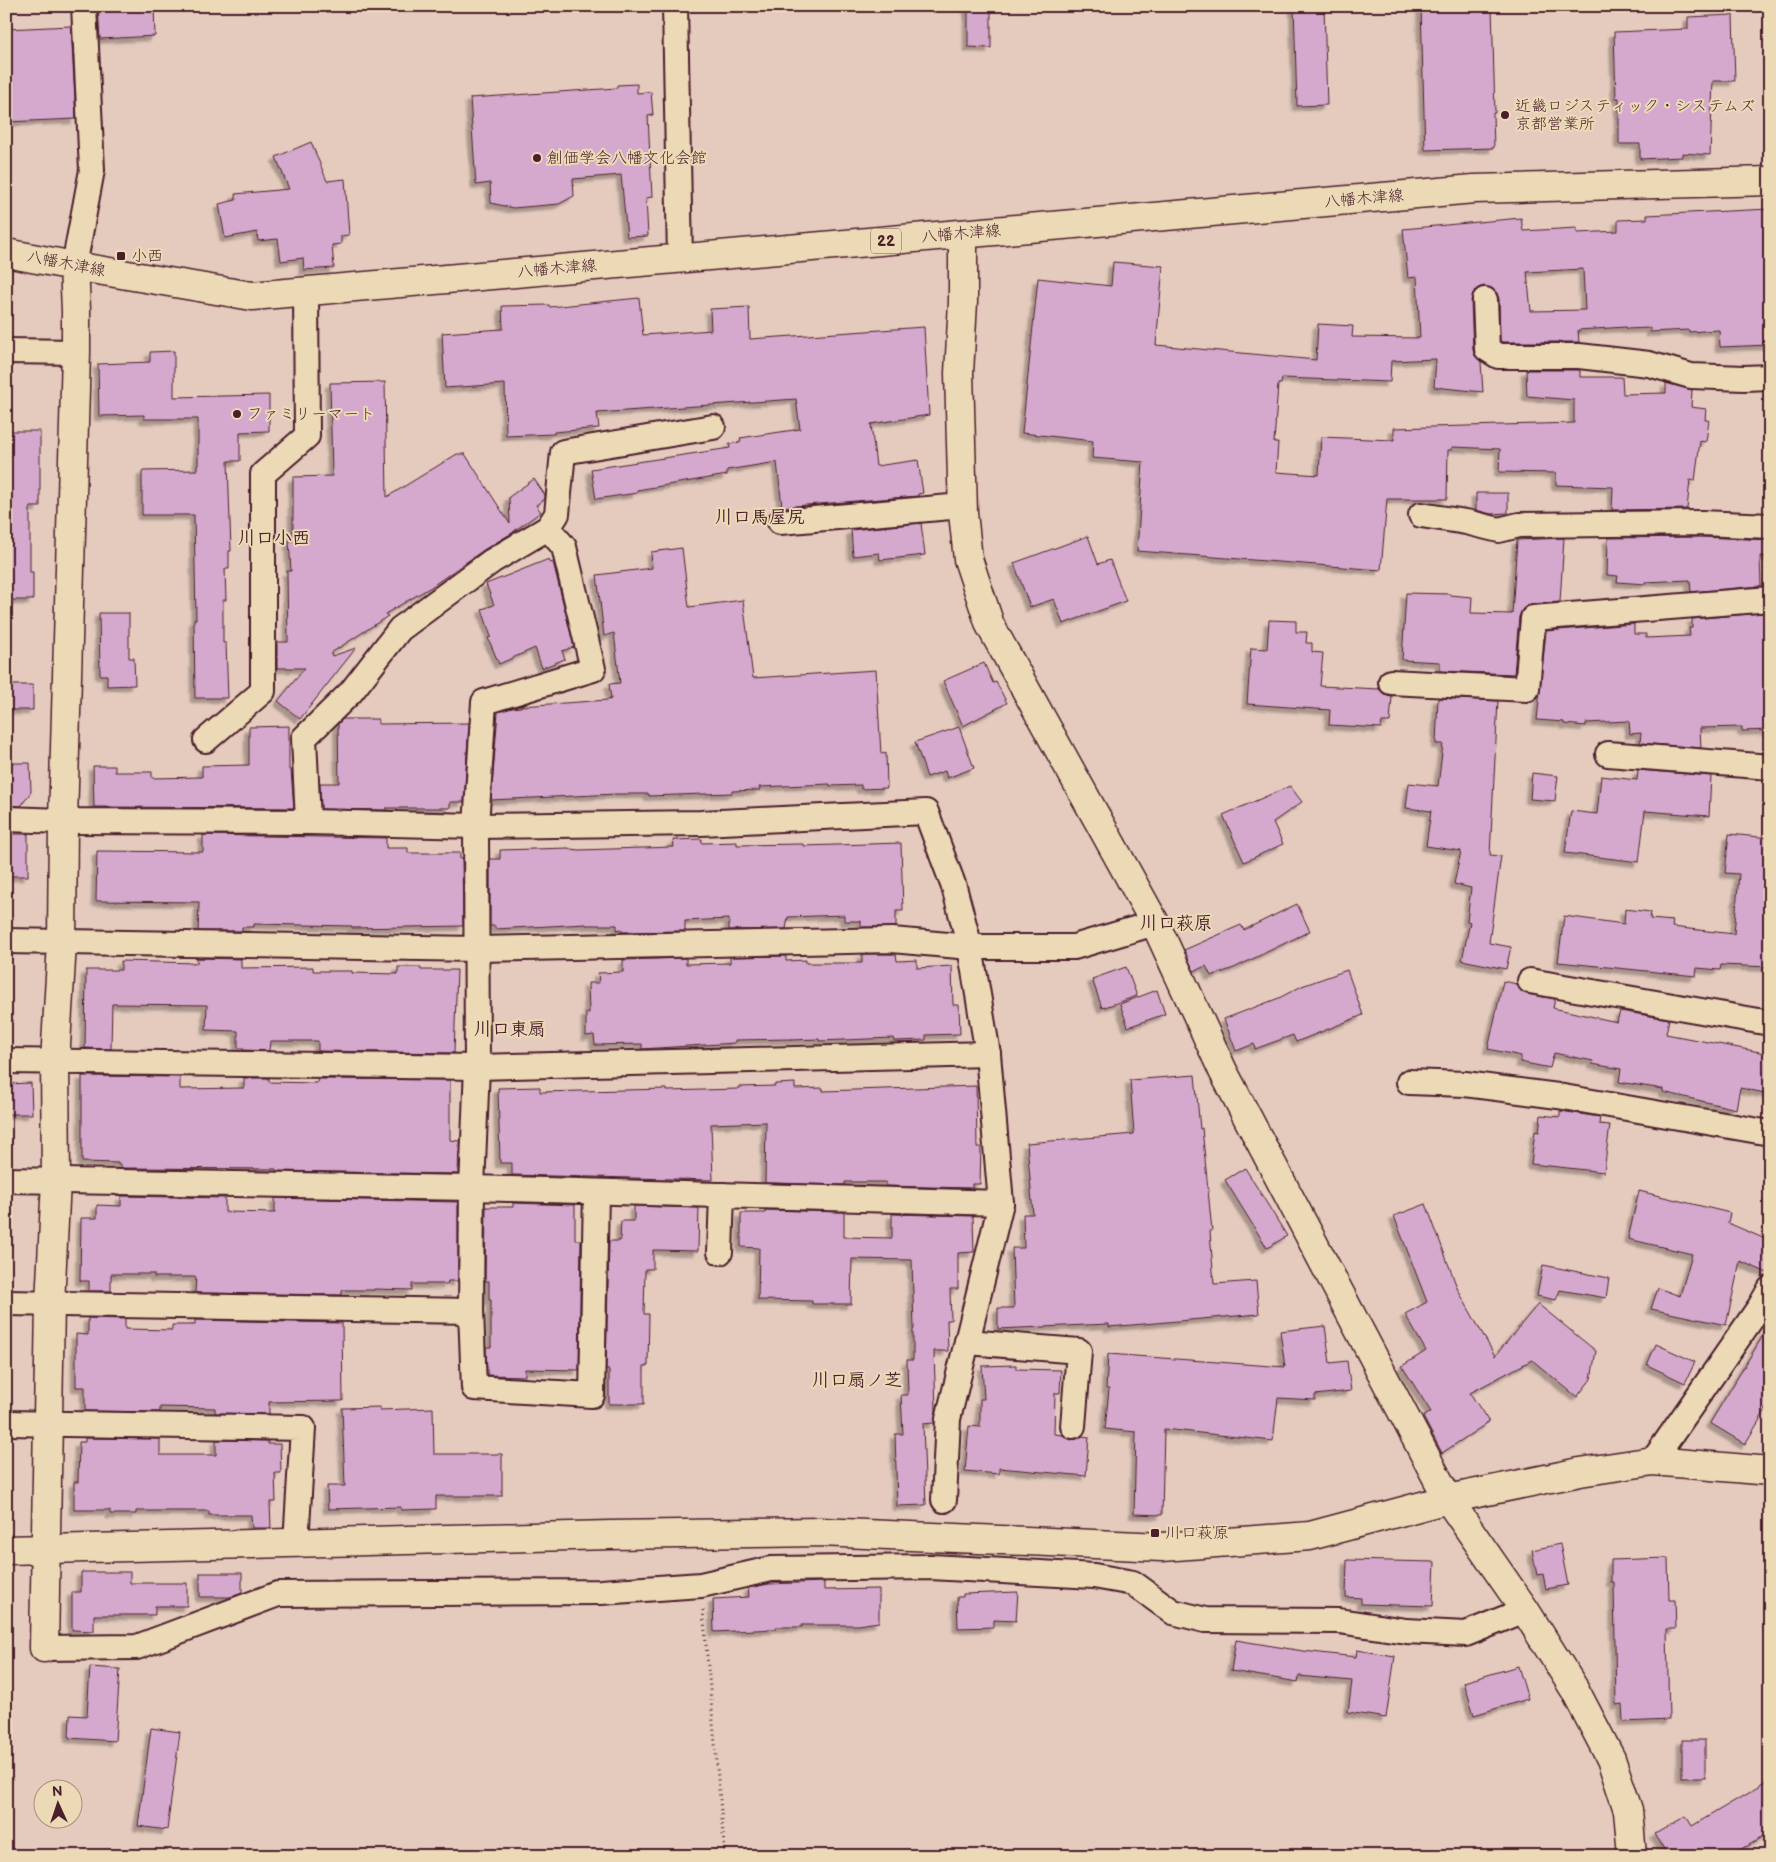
<svg xmlns="http://www.w3.org/2000/svg" width="1776" height="1862" font-family="'Balsamiq Sans','Klee One',sans-serif">
<defs>
<filter id="shadow"><feDropShadow dx="-4.5" dy="4.5" stdDeviation="1" flood-color="#0004"/></filter>
</defs>
<rect width="100%" height="100%" fill="#e5cbbe"/>
<filter id="ink" filterUnits="userSpaceOnUse"><feTurbulence type="fractalNoise" baseFrequency=".02" numOctaves="2"/><feDisplacementMap in="SourceGraphic" scale="10" xChannelSelector="R" yChannelSelector="G"/><feConvolveMatrix kernelMatrix="1 2 1 2 8 2 1 2 1" color-interpolation-filters="sRGB"/></filter>
<g filter="url(#ink)">
<!-- building -->
<g fill="#d4a9cd" stroke="#4a1f2b" fill-rule="evenodd" filter="url(#shadow)">
<path d="M98,6H154L155,36L100,39Z"/>
<path d="M968,6H991V48L968,47Z"/>
<path d="M1294,6H1324L1327,105L1297,106Z"/>
<path d="M1421,6H1492L1495,113H1493L1494,148L1425,150Z"/>
<path d="M1733,15L1735,81H1713L1710,155L1682,153V157L1640,159V144H1619V98H1616L1614,32L1688,29V17Z"/>
<path d="M71,26L76,119L6,122V29Z"/>
<path d="M637,84V93L651,92L653,115L648,116L652,197L646,198L648,236L627,237L621,175L573,179L574,196L559,204L513,208L491,203L490,183L476,185L470,98L617,88V85Z"/>
<path d="M311,142L327,181L345,179L349,235L341,236V244L332,245L334,268L304,270L303,258L281,261L278,239L258,241L257,232L225,238L219,204L236,200L235,194L289,189L276,157Z"/>
<path d="M1770,209V345L1720,347L1719,330L1689,332V330L1650,332V328L1626,329V327L1578,330L1579,342H1502L1500,341L1499,299L1497,293L1492,288L1484,286L1478,288L1473,293L1471,301L1473,350L1475,356L1481,362L1483,392L1434,387L1436,359L1391,361L1390,382L1282,378L1281,384H1278L1274,443H1278L1276,472L1319,475L1321,437L1394,440V428L1574,423V400L1527,396L1526,370H1580V377H1622L1623,394L1666,393V383L1692,390L1691,407L1706,409L1705,420H1709L1706,442L1700,441L1695,481L1690,480L1687,509L1612,510L1613,487L1556,485V473L1499,472L1500,449L1452,447V450H1448L1447,499H1387L1381,570L1137,551L1143,462L1092,458L1093,441L1022,433L1038,278L1111,286L1113,262L1163,266L1156,345L1316,360L1318,324L1353,326L1352,337L1420,338L1417,277L1408,278L1403,229L1521,218L1523,231L1577,228V233L1618,231V220L1647,219V215ZM1583,269L1585,310L1531,311L1527,272Z"/>
<path d="M639,298L643,335L711,330L710,309L749,307L750,339L924,327L929,415L871,424L876,466L918,460L923,493L918,494V496L782,507L777,462L727,470V475L637,490V493L596,499L591,469L730,448L729,444L741,442L740,438L800,429L796,399L597,413L599,428L554,432V434L506,436L505,384L445,388L442,333L503,329L502,306L549,305L550,307Z"/>
<path d="M174,351V397L269,395V431L240,432V461H228L231,551H229V569H225L226,600H223V643H226L228,698H195L194,619H196L194,515H142V471L197,470V465H198V419H144V415L99,416L98,364L150,362V352Z"/>
<path d="M385,382L387,497L457,454H465L510,524L509,497L534,479L545,495V499L536,505L541,512L514,531V532L485,549L431,587L385,614L388,616L331,653L332,656L356,648L300,719L278,701L305,668H277V642H288L287,571H291L289,541H293V477L332,476L330,383Z"/>
<path d="M6,431H40V507H30V572H33V600H6Z"/>
<path d="M1476,493H1508V513L1491,514L1476,510Z"/>
<path d="M921,523L925,555L880,560L879,553L853,556L851,530Z"/>
<path d="M1088,536L1098,564L1110,560L1126,601L1063,624L1054,599L1030,607L1014,563Z"/>
<path d="M1701,537L1770,540V557L1760,556L1761,586L1691,592L1690,580L1645,582V584L1617,582L1618,576L1607,575L1608,538Z"/>
<path d="M1564,538L1560,602L1531,604L1522,610L1519,617L1514,674L1440,671V662L1402,660L1406,593L1450,594V595L1472,597L1471,613L1512,614L1517,540Z"/>
<path d="M682,548L689,607L743,600L753,678L876,670L881,754L886,753L887,788L861,789V785L830,786V784L759,787L760,790L732,791V793L649,796V794H616L491,800L498,712L512,708L521,707V706L608,700L611,699L609,684L620,683L614,633L604,636L597,575L652,568L651,552Z"/>
<path d="M549,559L550,563L553,562L574,647L562,651L565,659L542,668L535,648L499,664L488,638L491,637L482,609L494,605L486,584Z"/>
<path d="M99,613H129V658H134L135,685L107,686V675H100Z"/>
<path d="M1761,613L1770,615V730L1742,731V727L1700,728L1701,748L1640,743L1641,733L1630,734L1629,721L1586,723V726L1564,724V722L1537,720L1546,631L1634,624V634H1646V638L1690,636L1689,628H1692V619Z"/>
<path d="M1269,620L1296,621V632H1307L1306,643H1312V652L1323,653L1320,686L1379,689L1384,694L1392,696L1390,722H1382L1381,728L1329,725L1330,710L1247,704L1251,648L1267,649Z"/>
<path d="M984,663L993,683L996,682L1007,703L963,726L943,681Z"/>
<rect x="6" y="685" width="27" height="25"/>
<path d="M1438,698L1498,701L1490,855L1501,856L1489,943L1511,947L1506,969L1462,960L1470,922L1467,921L1471,888L1454,884L1461,851L1426,846L1431,811L1406,808L1409,783L1438,786L1443,744H1436Z"/>
<path d="M343,719H378V724L469,723L464,802H450V808H386V810L321,809L320,783H339L338,724Z"/>
<path d="M289,726V770H291L294,808L94,807L93,766H115V772H152V778L202,777V766L249,765V727Z"/>
<path d="M959,727L974,768L947,778L945,771L927,777L915,742Z"/>
<path d="M6,763H30L31,792L21,806L6,805Z"/>
<path d="M1638,770L1711,776L1709,816L1645,811L1639,862L1565,853L1571,811L1597,814L1601,776L1637,780Z"/>
<path d="M1532,773L1558,776L1555,801L1530,799Z"/>
<path d="M1290,786L1302,802L1273,822L1283,844L1244,862L1223,815Z"/>
<rect x="6" y="834" width="22" height="42"/>
<path d="M1729,834L1770,838V967L1721,965L1720,970L1697,968L1696,976L1558,962L1564,916L1624,924L1625,909L1651,912L1650,919L1673,921L1672,927L1734,934L1739,874L1725,873Z"/>
<path d="M203,835L386,838V848H408V853H460V859H462L463,926L352,928V926L254,924V927H242V931H198L199,902L96,901L97,851L203,852Z"/>
<path d="M702,839V843L737,842V845L803,844V846L901,843L903,911H896V927H861V921H844V915L788,917L786,929L729,930V919L685,921V931L622,932V929L617,930V925H586V924L495,929V926H490V859H500V850L569,848L570,849L579,850L674,847L673,840Z"/>
<path d="M1297,904L1310,931L1234,968L1211,976L1206,966L1194,971L1184,950L1241,925L1244,930Z"/>
<path d="M862,954H896L897,961L917,960V968L952,966L953,1005H959L960,1034L926,1035V1040L894,1041L893,1038L819,1041V1039L791,1040V1039L735,1040V1043L642,1049V1044L595,1045L594,1035L586,1036V1013H589L588,983H599L598,973L623,972V960L686,958V964L730,963V957L786,956V961L806,960V963H862Z"/>
<path d="M197,958L241,959V968L313,967V971H352V973L398,974V967H421V970H457L454,1053L318,1051V1041H270L269,1051L243,1050V1048H238V1031L206,1030L207,1005L112,1004L111,1049L85,1048L86,970H121V961L197,963Z"/>
<path d="M1126,967L1137,996L1102,1008L1092,979Z"/>
<path d="M1347,970L1363,1015L1296,1042L1293,1035L1255,1049L1254,1044L1236,1051L1224,1019L1279,998L1302,986Z"/>
<path d="M1503,981L1517,984L1521,991L1527,994L1555,999L1553,1008L1617,1022L1620,1011L1669,1019L1666,1034L1770,1054V1094L1740,1088L1736,1109L1663,1092V1089L1619,1082L1621,1069L1592,1064L1593,1061L1554,1053L1550,1068L1520,1062L1521,1056L1488,1049Z"/>
<path d="M1157,990L1165,1014L1128,1027L1120,1004Z"/>
<path d="M1195,1075L1200,1129L1202,1128L1212,1231H1210L1214,1284L1256,1281L1259,1314L1109,1327V1324L998,1329V1308H1014L1012,1248H1024L1023,1214H1033L1027,1143L1134,1134L1130,1080Z"/>
<path d="M82,1076L180,1077V1089L244,1088V1078H269V1082L317,1083L318,1079L450,1080V1140L459,1141L458,1174L276,1171V1169L121,1168V1165H118V1163L82,1162Z"/>
<path d="M31,1083L32,1114H6V1084Z"/>
<path d="M795,1083V1089L823,1088V1091L976,1086L977,1147H981L980,1184H972V1188L886,1186V1182H845V1185L765,1183L766,1122L711,1124L713,1180L512,1175V1163H500L498,1088L540,1087V1092L667,1089V1091L738,1089V1087L775,1086V1084Z"/>
<path d="M1560,1111L1600,1117L1599,1124L1610,1125L1604,1172L1531,1164L1535,1131L1539,1132L1541,1115L1560,1117Z"/>
<path d="M1245,1168L1287,1236L1267,1248L1225,1180Z"/>
<path d="M1639,1191L1730,1213L1728,1223L1770,1241V1274L1740,1261L1726,1325L1651,1309L1658,1288L1680,1296L1692,1254L1628,1239Z"/>
<path d="M121,1196L225,1198V1212L275,1213V1198L458,1202V1281H448L447,1284H412V1290L374,1289V1290H342V1295L195,1293L196,1277H154V1274H111V1291H89V1281H80L81,1218H97V1205L121,1206Z"/>
<path d="M513,1203L575,1205V1240H581L579,1370L525,1369V1376L487,1375L486,1347H491V1300H489V1281H485L486,1207H513Z"/>
<path d="M1426,1204L1458,1290L1495,1356L1538,1304L1596,1351L1591,1379L1577,1397L1532,1360L1470,1393L1489,1422L1442,1453L1423,1417L1431,1412L1402,1366L1426,1351L1405,1314L1427,1302L1394,1216Z"/>
<path d="M634,1206L699,1208L698,1251L653,1250V1269H645L644,1314H649L648,1366H644V1404H609V1370H606L609,1241H620L621,1221H634Z"/>
<path d="M765,1210L844,1212V1237L892,1238V1214L973,1216L974,1252L958,1253V1289H950L951,1320H947L948,1351H934L936,1410L934,1423L923,1424L926,1505L897,1506L895,1434H903L901,1395H908L907,1360H913V1329H914L912,1260L852,1259L851,1304H812V1301L758,1300L759,1248L741,1247V1213H765Z"/>
<path d="M1543,1265L1609,1278L1606,1298L1560,1290L1556,1300L1537,1296Z"/>
<path d="M88,1318L125,1319V1329L172,1330V1325H195V1320L342,1323L343,1401L269,1402V1414L215,1413V1408L160,1407V1412L85,1411V1387H76V1334L88,1335Z"/>
<path d="M1770,1324V1403L1745,1444L1710,1423Z"/>
<path d="M1325,1326L1330,1363L1347,1361L1351,1391L1315,1395V1400L1278,1398L1273,1441L1164,1429L1162,1515L1134,1514L1136,1432L1105,1429L1109,1389H1106L1108,1354L1285,1367L1280,1331Z"/>
<path d="M1656,1344L1695,1362L1685,1383L1647,1365Z"/>
<path d="M1016,1365V1369L1061,1370L1060,1393H1055L1054,1434L1063,1435L1071,1440L1082,1436L1089,1437L1086,1476L999,1468V1474L965,1471L969,1426L980,1427V1399H984L982,1366Z"/>
<path d="M380,1407V1410L433,1408L434,1454H502V1496H436V1509L401,1510V1507L328,1509L327,1486H345L342,1408Z"/>
<path d="M85,1438L160,1439V1455H216V1440L268,1441V1444H280L281,1473H275L276,1502H270L271,1528H252L251,1515H209V1511H136V1514H110V1510H74V1482H78L79,1442H85Z"/>
<path d="M1560,1544L1568,1585L1546,1589L1543,1574L1537,1575L1532,1550Z"/>
<path d="M1668,1558L1669,1600H1675L1676,1629H1667L1669,1720L1623,1722L1622,1704L1616,1705L1614,1582H1611V1560Z"/>
<path d="M1347,1560L1435,1562L1433,1606L1361,1604V1598L1346,1597Z"/>
<path d="M81,1572H130V1583H187V1606H155V1615H94V1631L72,1630V1592H81Z"/>
<path d="M200,1573H242V1593L230,1597H200Z"/>
<path d="M824,1582V1590L879,1589V1622L858,1625H802V1627H776V1629L714,1632L713,1599L749,1597L748,1588L769,1584Z"/>
<path d="M1018,1592L1016,1621L994,1620V1627L958,1628L957,1597H963V1594Z"/>
<path d="M1236,1640L1303,1651L1356,1657L1357,1650L1395,1656L1386,1718L1348,1712L1352,1681L1299,1676L1298,1682L1231,1671Z"/>
<path d="M1518,1666L1528,1699L1474,1715L1464,1682Z"/>
<path d="M90,1667L120,1669L115,1741L69,1738L70,1715L87,1716Z"/>
<path d="M151,1728L180,1732L167,1830L138,1826Z"/>
<rect x="1682" y="1740" width="23" height="38"/>
<path d="M1770,1780V1833L1730,1856H1668L1655,1834L1686,1816L1692,1826Z"/>
</g>
<g fill="none" stroke-linecap="round" stroke-linejoin="round">
<defs>
<g id="street">
<path d="M675,6L680,259"/>
<path d="M74,266L92,170L84,6"/>
<path d="M1485,300L1487,349L1498,356H1579L1649,364L1691,376L1744,378L1770,377"/>
<path d="M6,351L76,352"/>
<path d="M1421,515L1466,522L1499,530L1519,525L1701,523L1770,526"/>
<path d="M780,522L962,506"/>
<path d="M548,528L557,514L563,452L713,427"/>
<path d="M1391,682L1527,689L1533,618L1770,599"/>
<path d="M206,740L263,691V474L307,436L306,291"/>
<path d="M1608,754L1770,767"/>
<path d="M6,819L63,821L308,822L476,826L701,823L926,812L954,887L970,947L988,1054L1001,1203L472,1188L6,1180"/>
<path d="M6,941L477,949L892,940L970,947H1074L1155,923"/>
<path d="M1530,981L1770,1023"/>
<path d="M6,1061L477,1067L988,1054"/>
<path d="M1409,1082L1465,1084L1558,1096L1770,1133"/>
<path d="M720,1252L722,1195"/>
<path d="M6,1303L471,1311L472,1188L477,1067L476,826L484,702L593,669L564,547L548,528L492,561L400,629L351,692L304,738L308,822"/>
<path d="M471,1311L474,1388L592,1395L596,1192"/>
<path d="M967,1342L1079,1351L1073,1426"/>
<path d="M6,1423L303,1428L296,1543"/>
<path d="M1653,1461L1761,1305L1770,1289"/>
<path d="M944,1500L948,1419L1001,1203"/>
<path d="M44,1648L137,1647L278,1594L601,1592L701,1585L771,1569L931,1567L1094,1576L1133,1583L1173,1612L1205,1620L1339,1621L1406,1631L1466,1634L1525,1610"/>
</g>
<g id="secondary">
<path d="M963,234V302L959,373L963,513L968,559L990,625L1155,923L1223,1071L1448,1499L1525,1610L1575,1690L1611,1759L1628,1810L1632,1856"/>
<path d="M6,1550L610,1535L820,1532L1162,1547L1310,1536L1448,1499L1580,1472L1653,1461L1770,1471"/>
<path d="M44,1648L50,1304L56,1180L55,1062L62,943L63,821L76,352V310L74,266"/>
</g>
<path id="primary" d="M6,253L74,266L252,296L1474,189L1770,181"/>
</defs>
<!-- street casing -->
<use href="#street" stroke="#4a1f2b" stroke-width="28"/>
<!-- secondary casing -->
<use href="#secondary" stroke="#4a1f2b" stroke-width="31"/>
<!-- primary casing -->
<use href="#primary" stroke="#4a1f2b" stroke-width="31"/>
<!-- path -->
<path stroke="#4a1f2b" stroke-width="3" stroke-dasharray="1 4" stroke-linecap="butt" d="M703,1610L725,1856"/>
<!-- street -->
<use href="#street" stroke="#ecdab7" stroke-width="24"/>
<!-- secondary -->
<use href="#secondary" stroke="#ecdab7" stroke-width="28"/>
<!-- primary -->
<use href="#primary" stroke="#ecdab7" stroke-width="28"/>
</g>
</g>
<!-- markers -->
<g fill="#4a1f2b" stroke="#ecdab7" stroke-width="2">
<circle cx="1505" cy="115" r="5"/>
<circle cx="537" cy="158" r="5"/>
<rect x="116" y="251" width="10" height="10" rx="2.5"/>
<circle cx="237" cy="414" r="5"/>
<rect x="1150" y="1528" width="10" height="10" rx="2.5"/>
</g>
<g text-anchor="middle" dominant-baseline="central" stroke-width="4" stroke-linejoin="round" paint-order="stroke">
<!-- shield labels -->
<rect fill="#ecdab7" stroke="#7b5755" stroke-width="1" x="871" y="228.5" width="30" height="25" rx="4"/>
<g font-size="15" font-weight="bold" fill="#4a1f2b">
<text x="886" y="241">22</text>
</g>
<!-- poi labels -->
<g font-size="16" fill="#4a1f2b" stroke="#ecdab7" text-anchor="start">
<text x="1515" y="106">近畿ロジスティック・システムズ<tspan x="1515" dy="18">京都営業所</tspan></text>
<text x="547" y="158">創価学会八幡文化会館</text>
<text x="131" y="256">小西</text>
<text x="247" y="414">ファミリーマート</text>
<text x="1165" y="1533">川口萩原</text>
</g>
<!-- street labels -->
<g font-size="16" fill="#4a1f2b" stroke="#ecdab7">
<text transform="translate(1364 199) rotate(-5)">八幡木津線</text>
<text transform="translate(961 234) rotate(-5)">八幡木津線</text>
<text transform="translate(66 264) rotate(11)">八幡木津線</text>
<text transform="translate(557 269) rotate(-5)">八幡木津線</text>
</g>
<!-- neighbourhood labels -->
<g font-size="18" font-weight="bold" fill="#4a1f2b" stroke="#ecdab7">
<text x="760" y="517">川口馬屋尻</text>
<text x="274" y="538">川口小西</text>
<text x="1176" y="923">川口萩原</text>
<text x="510" y="1029">川口東扇</text>
<text x="857" y="1380">川口扇ノ芝</text>
</g>
</g>
<!-- margin -->
<rect width="1776" height="1862" fill="none" stroke="#ecdab7" stroke-width="25"/>
<rect x="12" y="12" width="1751" height="1837" fill="none" stroke="#4a1f2b" stroke-width="2" filter="url(#ink)"/>
<!-- north arrow -->
<g transform="translate(58 1804) rotate(357)"><circle r="24" fill="#ecdab7" stroke="#ab8f7f"/>
<path d="M0-4L9 19L0 12L-9 19Z" fill="#4a1f2b"/>
<text y="-8" font-size="14" font-weight="bold" text-anchor="middle" fill="#4a1f2b">N</text>
</g>
</svg>
